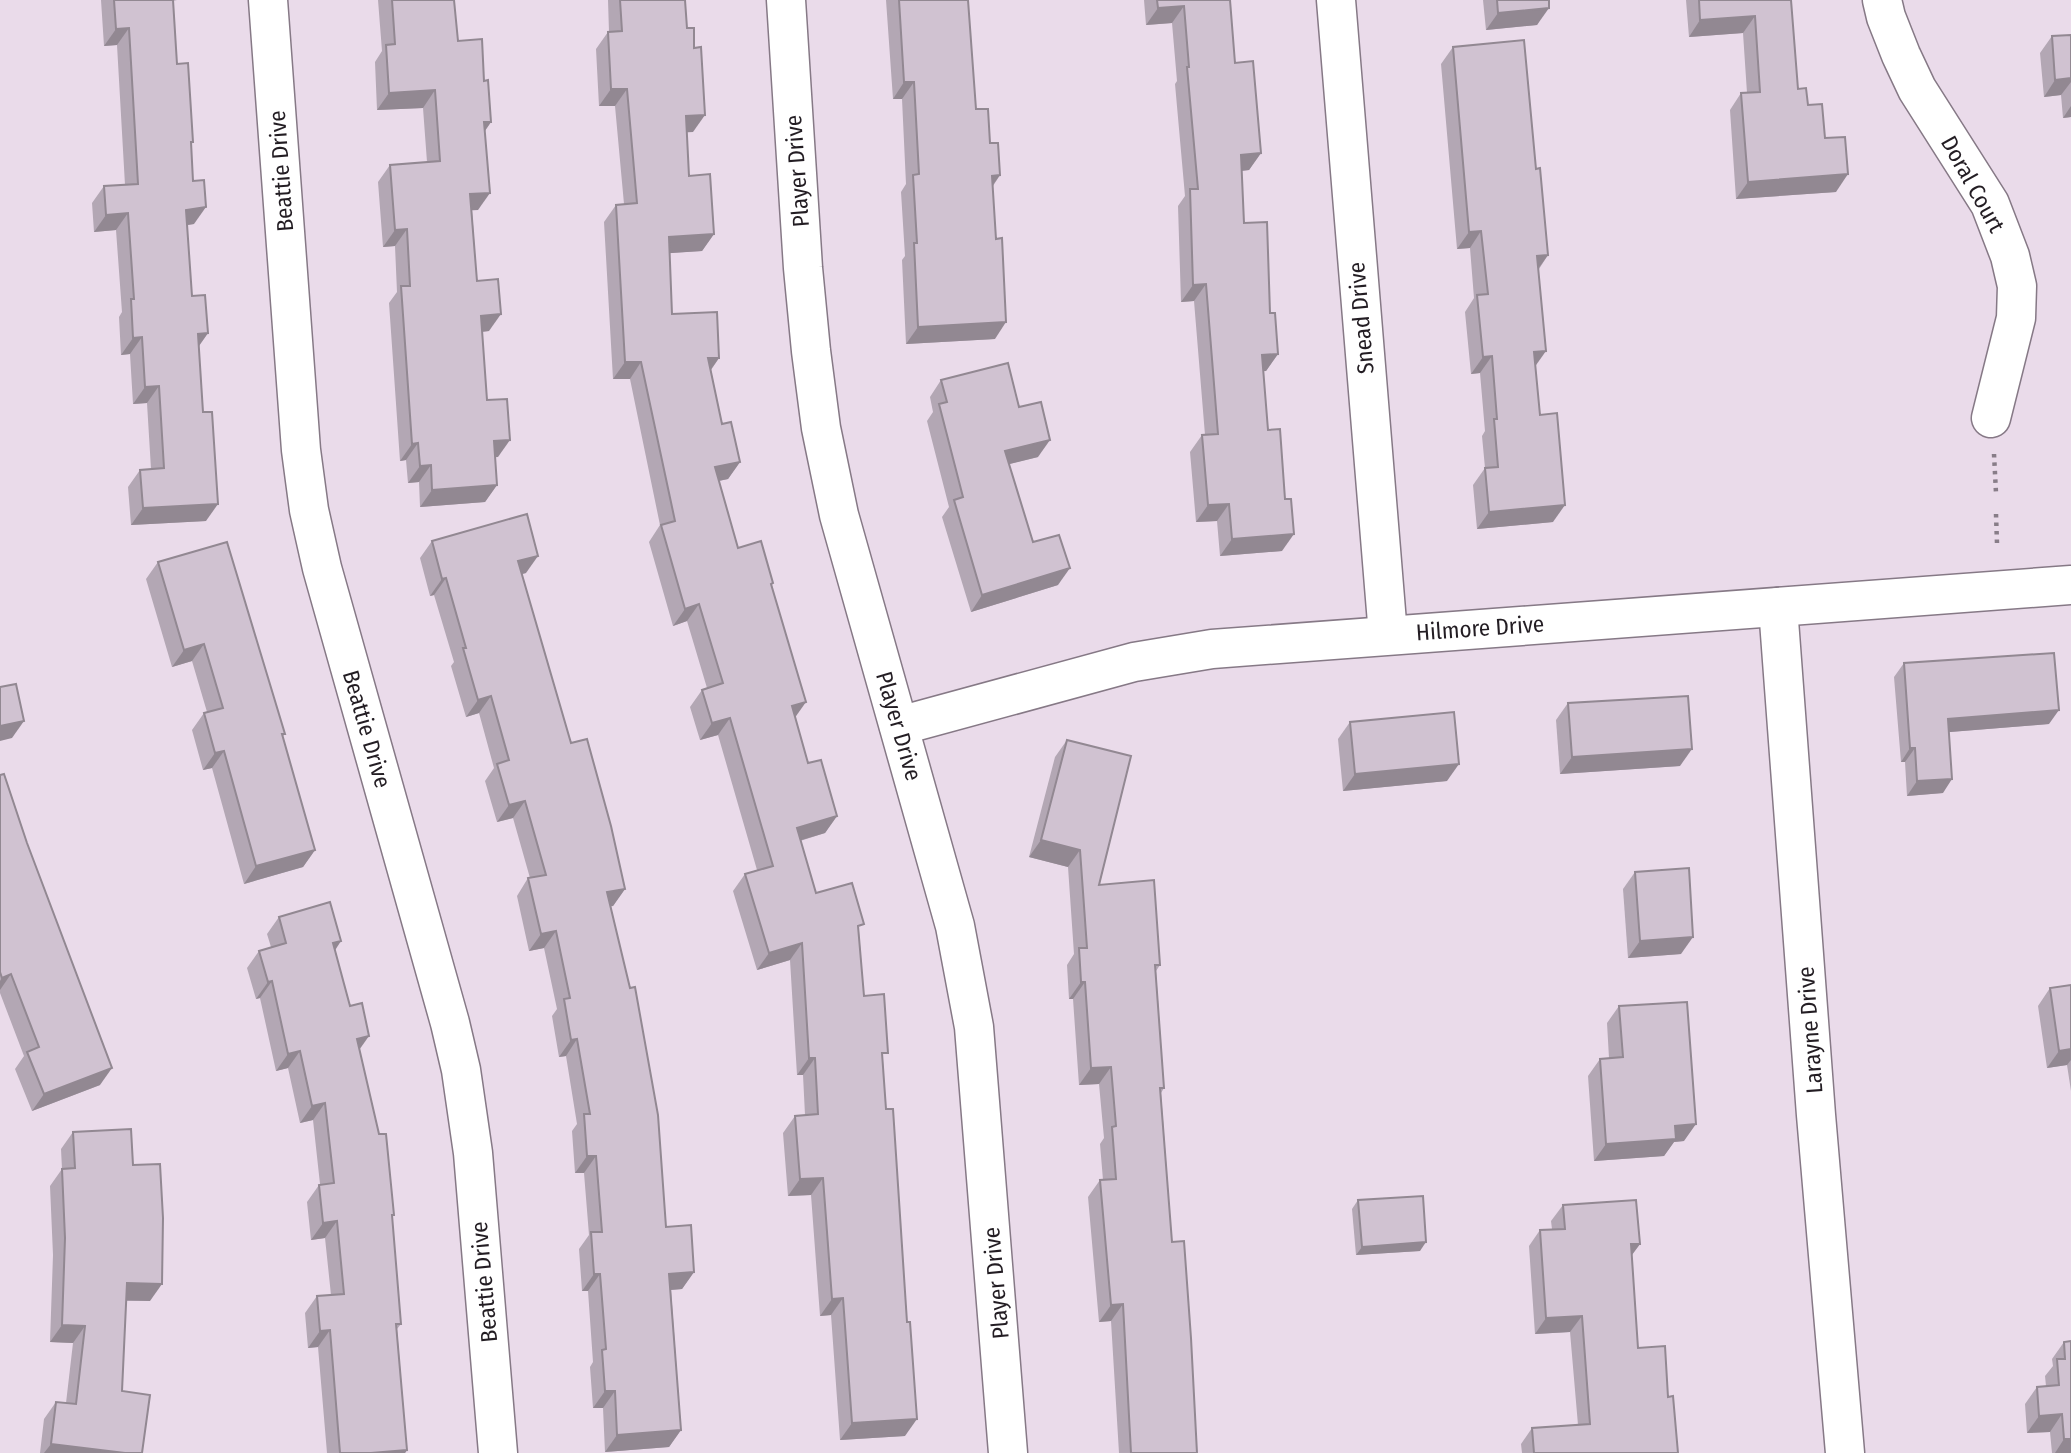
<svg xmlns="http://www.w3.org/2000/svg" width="2071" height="1453" font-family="'Fira Sans Condensed',sans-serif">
<rect width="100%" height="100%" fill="#eadbea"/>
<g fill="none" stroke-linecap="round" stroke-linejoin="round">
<defs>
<g id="minor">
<path d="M268,0L301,450L309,510L322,568L450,1023L461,1070L473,1153L498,1453"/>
<path d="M786,0L803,268L811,351L821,428L839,515L955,926L974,1027L1008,1453"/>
<path d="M1336,0L1388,635"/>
<path d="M1882,0L1886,17L1901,55L1917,89L1990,204L2010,256L2017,286L2016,318L1991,418"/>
<path d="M1778,607L1816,1115L1845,1453"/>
<path d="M899,726L1134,662L1212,649L2071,585"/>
</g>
</defs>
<!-- minor casing -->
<use href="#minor" stroke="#867986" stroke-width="41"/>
<!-- path -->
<g stroke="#887d88" stroke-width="4.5" stroke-dasharray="3.5 5" stroke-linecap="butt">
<path d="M1994,454L1996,493"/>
<path d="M1996,514L1997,543"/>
</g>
<!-- minor -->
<use href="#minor" stroke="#fff" stroke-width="38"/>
</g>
<!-- wall -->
<g fill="#b3a7b4">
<path d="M101,0H177L173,1L177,64L193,142L191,145L194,224L187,225L192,296L208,333L199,346L206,521L131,525L128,487L140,470L151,469L147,403L133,404L130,354L121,355L119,317L122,312L116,230L94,232L92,203L104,186L125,185L117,45L104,46Z"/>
<path d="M378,0H454L458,41L484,81L491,122L485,131L478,210H472L477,281L489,331L482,332L487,400L498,457H495L497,485L485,502L420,507L419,482L408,483L406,460L400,461L389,303L397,292L395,246L383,247L378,182L390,165L427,162L423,108L377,110L375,62L382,51Z"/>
<path d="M608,0H685L693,132H687L689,176L714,234L702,251L669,253L672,314L719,358L711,370L722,424L740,462L728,479L719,481L738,548L772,585L795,718L808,763L837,816L825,833L800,841L816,893L859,932L864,996L883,1061L905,1436L840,1440L831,1315L820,1316L811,1195L788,1196L783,1133L795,1116L805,1115L803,1075H797L790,960L757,970L733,891L745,874L757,870L718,735L700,740L690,707L702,690L707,688L687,621L673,626L649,542L660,525L630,379H613L604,222L616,205L624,204L615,106H599L596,49L608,32H609Z"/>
<path d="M886,0H968L976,109L990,143L1000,175L993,186L995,339L906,344L902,260L905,256L901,192L906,184L902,99H893Z"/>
<path d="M1144,0H1230L1235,63L1261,153L1249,170L1242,171L1244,223L1270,313L1278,354L1266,371H1263L1268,430L1282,551L1220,556L1217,521L1196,522L1190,452L1202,435H1205L1194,301L1181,302L1178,206L1185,196L1175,84L1177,81L1172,23L1146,25Z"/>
<path d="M1483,0H1549L1537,25L1486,30Z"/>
<path d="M1686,0H1791L1798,89L1808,105L1825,138L1836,192L1736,199L1730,110L1741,93H1747L1743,33L1689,37Z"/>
<path d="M2071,35V117L2063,118L2061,95L2044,97L2040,53L2052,36Z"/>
<path d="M1453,47L1536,169L1548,255L1539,269L1535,367L1540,415L1553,522L1477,529L1473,485L1485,468L1482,436L1485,431L1480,373L1471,374L1465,312L1474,298L1470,248L1457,249L1441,64Z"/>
<path d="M941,380L1019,407L1038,457L1009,464L1033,542L1058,585L971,612L942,517L949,507L927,421L933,412L930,397Z"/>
<path d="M432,541L526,573L522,574L571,743L625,889L613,906H611L666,1227L694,1272L682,1289L671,1290L681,1430L669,1447L605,1452L603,1408H593L590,1367L593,1362L588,1291H582L579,1249L589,1235L584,1173H575L572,1131L577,1124L566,1056L559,1057L552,1016L557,1009L544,948L529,951L517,896L528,878H530L513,818L497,822L485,781L494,768L479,713L466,717L451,666L454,662L434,595L430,596L420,558Z"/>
<path d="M158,562L285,734L282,737L315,850L303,867L244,884L212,768L203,770L192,730L204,713L207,712L192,661L172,667L146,579Z"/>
<path d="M1904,663L2049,724L1949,732L1943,793L1907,796L1905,762H1901L1894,677Z"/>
<path d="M1568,703L1680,766L1560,774L1556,720Z"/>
<path d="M1350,722L1447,781L1343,791L1338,739Z"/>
<path d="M1067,740L1099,885L1160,965L1156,971L1164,1088L1161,1093L1172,1242L1197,1453H1119L1111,1321L1099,1322L1088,1197L1100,1180H1103L1100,1144L1104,1138L1099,1084L1079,1085L1073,999H1069L1067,965L1074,954L1068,867L1029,857L1055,757Z"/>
<path d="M0,775L100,1085L32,1111L15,1069L24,1056L0,993Z"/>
<path d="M1635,872L1681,954L1628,958L1623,889Z"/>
<path d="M279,917L335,950L359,1050L392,1218L401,1324L397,1329L407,1450L405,1453H327L318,1347L308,1348L305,1313L317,1296L331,1295L325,1238L311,1240L307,1202L319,1185L320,1184L313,1120L300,1123L288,1068L276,1071L260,998L256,999L247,968L259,951L271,947L267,934Z"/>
<path d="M2071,985V1091L2067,1065L2047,1068L2038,1006L2050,988Z"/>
<path d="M1619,1006L1684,1141L1674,1142L1664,1156L1594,1161L1588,1076L1600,1059L1609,1058L1607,1023Z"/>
<path d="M73,1132L133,1165L150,1301H126L122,1391L142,1453H40L44,1419L56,1402L66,1403L73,1343L50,1342L53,1255L50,1186L62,1169L61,1149Z"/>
<path d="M1358,1200L1420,1251L1356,1255L1352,1209Z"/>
<path d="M1563,1205L1640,1244L1632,1255L1638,1348L1668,1397L1678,1453H1522L1521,1444L1532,1428L1578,1425L1570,1332L1535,1334L1529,1246L1540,1230L1552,1229L1551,1221Z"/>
<path d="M2064,1342L2071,1453H2052L2050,1432L2027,1433L2025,1404L2037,1387L2046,1386L2045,1376L2053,1366L2052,1359Z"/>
</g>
<!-- shaded-wall -->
<g fill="#928892">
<path d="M1184,6L1172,23L1146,25L1158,8Z"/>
<path d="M1549,8L1537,25L1486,30L1498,13Z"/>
<path d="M1755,16L1743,33L1689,37L1700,20Z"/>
<path d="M129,28L117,45L104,46L116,29Z"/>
<path d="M2071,78V82L2061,95L2044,97L2055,80Z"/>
<path d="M904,82H914L902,99H893Z"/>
<path d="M611,89H627L615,106H599Z"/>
<path d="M435,90L423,108L377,110L389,93Z"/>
<path d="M2071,106V117L2063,118Z"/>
<path d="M705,115L693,132L674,133L686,116Z"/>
<path d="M484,122H491L479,139Z"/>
<path d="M1261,153L1249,170L1229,172L1241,155Z"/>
<path d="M1848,174L1836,192L1736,199L1748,182Z"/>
<path d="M1000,175L988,192L992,176Z"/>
<path d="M490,193L478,210L459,211L470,194Z"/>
<path d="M206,207L194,224L174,227L186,210Z"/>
<path d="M128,213L116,230L94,232L106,215Z"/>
<path d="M407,229L395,246L383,247L395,230Z"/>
<path d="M1481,231L1470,248L1457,249L1469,232Z"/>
<path d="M714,234L702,251L657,254L669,237Z"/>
<path d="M1548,255L1536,272L1537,256Z"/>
<path d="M1206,284L1194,301L1181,302L1193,285Z"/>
<path d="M501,314L489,331L469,333L481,316Z"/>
<path d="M1006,322L995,339L906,344L918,327Z"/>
<path d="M208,333L196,350L198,334Z"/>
<path d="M142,337L130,354L121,355L133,338Z"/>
<path d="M1546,351L1534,368V352Z"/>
<path d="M1278,354L1266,371L1250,372L1262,355Z"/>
<path d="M1492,356L1480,373L1471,374L1483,357Z"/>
<path d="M708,358H719L707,375Z"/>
<path d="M625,362H641L630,379H613Z"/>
<path d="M159,386L147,403L133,404L145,387Z"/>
<path d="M510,440L498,457L482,458L494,441Z"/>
<path d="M1050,440L1038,457L993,468L1005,451Z"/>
<path d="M418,443L406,460L400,461L412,444Z"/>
<path d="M740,462L728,479L703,484L715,467Z"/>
<path d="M431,465L419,482L408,483L420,466Z"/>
<path d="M497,485L485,502L420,507L432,490Z"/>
<path d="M218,504L206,521L131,525L143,508Z"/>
<path d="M1229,504L1217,521L1196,522L1208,505Z"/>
<path d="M1565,505L1553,522L1477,529L1489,512Z"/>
<path d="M1294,534L1282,551L1220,556L1232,539Z"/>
<path d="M538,556L526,573L506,578L518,561Z"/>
<path d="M1070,568L1058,585L971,612L982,595Z"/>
<path d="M446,578L434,595L430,596L442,579Z"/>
<path d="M699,604L687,621L673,626L685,609Z"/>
<path d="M204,644L192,661L172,667L184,650Z"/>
<path d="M491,696L479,713L466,717L478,700Z"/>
<path d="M806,702L794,719L792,706Z"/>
<path d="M2059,710L2049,724L1938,733L1948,719Z"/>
<path d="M730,718L718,735L700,740L712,723Z"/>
<path d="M24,721L12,738L0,741V726Z"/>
<path d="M1910,748H1915L1905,762H1901Z"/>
<path d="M1692,749L1680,766L1560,774L1572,757Z"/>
<path d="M224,751L212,768L203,770L215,753Z"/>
<path d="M1459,764L1447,781L1343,791L1355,774Z"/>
<path d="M1952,779L1943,793L1907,796L1917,781Z"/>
<path d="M525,801L513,818L497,822L509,805Z"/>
<path d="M837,816L825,833L785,845L797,828Z"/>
<path d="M1041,840L1080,850L1068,867L1029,857Z"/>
<path d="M315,850L303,867L244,884L256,866Z"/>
<path d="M625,889L613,906L595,909L607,892Z"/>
<path d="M556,931L544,948L529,951L541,934Z"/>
<path d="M1693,937L1681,954L1628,958L1640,941Z"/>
<path d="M341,941L330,958L333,943Z"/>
<path d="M802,943L790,960L757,970L769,953Z"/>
<path d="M11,974L0,990V981L2,978Z"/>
<path d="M272,981L260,998L256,999L268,982Z"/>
<path d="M1081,982H1085L1073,999H1069Z"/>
<path d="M369,1036L357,1053V1039Z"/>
<path d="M577,1039L566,1056L559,1057L571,1040Z"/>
<path d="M2071,1049V1060L2067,1065L2047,1068L2059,1051Z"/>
<path d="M300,1051L288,1068L276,1071L288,1054Z"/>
<path d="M809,1058H815L803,1075H797Z"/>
<path d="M1111,1067L1099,1084L1079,1085L1091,1068Z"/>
<path d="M112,1068L100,1085L32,1111L44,1094Z"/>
<path d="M325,1103L313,1120L300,1123L312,1106Z"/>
<path d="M1696,1124L1684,1141L1674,1142L1664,1156L1594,1161L1606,1144L1675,1126Z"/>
<path d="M587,1156H596L584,1173H575Z"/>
<path d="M823,1178L811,1195L788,1196L800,1179Z"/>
<path d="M337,1221L325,1238L311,1240L323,1223Z"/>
<path d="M1426,1242L1420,1251L1356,1255L1362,1247Z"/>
<path d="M1631,1244H1640L1628,1260Z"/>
<path d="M694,1272L682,1289L657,1291L669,1274Z"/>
<path d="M594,1274H600L588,1291H582Z"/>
<path d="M127,1283L162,1284L150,1301L115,1300Z"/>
<path d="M843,1298L831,1315L820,1316L832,1299Z"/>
<path d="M1123,1304L1111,1321L1099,1322L1111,1305Z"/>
<path d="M1582,1316L1570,1332L1535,1334L1546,1318Z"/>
<path d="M62,1325L85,1326L73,1343L50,1342Z"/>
<path d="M330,1330L318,1347L308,1348L320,1331Z"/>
<path d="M605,1391H615L603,1408H593Z"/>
<path d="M2062,1414L2050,1432L2027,1433L2039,1416Z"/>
<path d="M917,1419L905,1436L840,1440L852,1423Z"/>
<path d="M681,1430L669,1447L605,1452L617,1435Z"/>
<path d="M2064,1439H2071V1453H2055Z"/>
<path d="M51,1444L125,1453H44Z"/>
<path d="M407,1450L405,1453H371Z"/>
</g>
<!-- building -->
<g fill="#d0c2d1" stroke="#928892" stroke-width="2">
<path d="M114,0H173L177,64L188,63L193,142H191L193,181L204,180L206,207L186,210L192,296L205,295L208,333L198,334L203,412H212L218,504L143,508L140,470L164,468L159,386L145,387L142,337L133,338L131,299H134L128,213L106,215L104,186L138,184L129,28L116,29Z"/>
<path d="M392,0H454L458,41L482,39L484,81L488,80L491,122H484L490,193L470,194L477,281L498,279L501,314L481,316L487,400L507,399L510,440L494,441L497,485L432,490L431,465L420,466L418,443L412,444L401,286H410L407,229L395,230L390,165L440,161L435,90L389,93L386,45L395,44Z"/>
<path d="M620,0H685L687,28H694V48L701,47L705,115L686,116L689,176L710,174L714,234L669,237L672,314L717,312L719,358H708L722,424L731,422L740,462L715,467L738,548L761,541L773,583L771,584L806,702L792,706L808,763L821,760L837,816L797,828L816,893L852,883L864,924L858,926L864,996L884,994L888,1053H882L886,1109H893L907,1322H910L917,1419L852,1423L843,1298L832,1299L823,1178L800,1179L795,1116L818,1114L815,1058H809L802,943L769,953L745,874L773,866L730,718L712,723L702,690L723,683L699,604L685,609L661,525L675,521L641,362H625L616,205L637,203L627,89H611L608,32L622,31Z"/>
<path d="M899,0H968L976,109H988L990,143H998L1000,175L992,176L996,239L1002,238L1006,322L918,327L914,243H917L913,175L919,174L914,82H904Z"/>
<path d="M1157,0H1230L1235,63L1253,61L1261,153L1241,155L1244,223L1267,222L1270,313H1275L1278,354L1262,355L1268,430L1280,429L1285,499H1291L1294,534L1232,539L1229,504L1208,505L1202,435L1218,434L1206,284L1193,285L1190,189H1198L1187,67H1189L1184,6L1158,8Z"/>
<path d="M1497,0H1549V8L1498,13Z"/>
<path d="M1699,0H1791L1798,89L1806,88L1808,105L1822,104L1825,138L1845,137L1848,174L1748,182L1741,93L1760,92L1755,16L1700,20Z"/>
<path d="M2071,35V78L2055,80L2052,36Z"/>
<path d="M1524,40L1536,169L1540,168L1548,255L1537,256L1546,351L1534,352L1540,415L1557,413L1565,505L1489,512L1485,468L1498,467L1494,419H1497L1492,356L1483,357L1477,295L1488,294L1481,231L1469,232L1453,47Z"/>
<path d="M1008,363L1019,407L1041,402L1050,440L1005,451L1033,542L1059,535L1070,568L982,595L954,500L963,497L939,404L947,402L941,380Z"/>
<path d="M527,514L538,556L518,561L571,743L587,739L611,826L625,889L607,892L630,988L635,987L658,1115L666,1227L691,1225L694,1272L669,1274L681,1430L617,1435L615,1391H605L602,1350L606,1349L600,1274H594L591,1232H602L596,1156H587L584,1114H590L577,1039L571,1040L564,999L570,998L556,931L541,934L528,878L546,875L525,801L509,805L497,764L509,760L491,696L478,700L463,648H466L446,578L442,579L432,541Z"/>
<path d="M227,542L285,734H282L315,850L256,866L224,751L215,753L204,713L223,708L204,644L184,650L158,562Z"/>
<path d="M2054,653L2059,710L1948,719L1952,779L1917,781L1915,748H1910L1904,663Z"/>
<path d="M16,684L24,721L0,726V687Z"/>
<path d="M1688,696L1692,749L1572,757L1568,703Z"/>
<path d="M1454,712L1459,764L1355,774L1350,722Z"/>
<path d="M1067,740L1131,756L1099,885L1154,880L1160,965H1155L1164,1088H1160L1172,1242L1184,1241L1191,1338L1197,1453H1131L1123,1304L1111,1305L1100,1180L1116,1179L1112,1127L1116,1126L1111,1067L1091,1068L1085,982H1081L1079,948H1087L1080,850L1041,840Z"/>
<path d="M4,774L27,843L112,1068L44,1094L27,1052L39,1047L11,974L2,978L0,972V775Z"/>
<path d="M1689,868L1693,937L1640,941L1635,872Z"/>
<path d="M330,902L341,941L333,943L350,1006L362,1003L369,1036L357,1039L379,1134H386L394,1215H392L401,1324H396L407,1450L371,1453H340L330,1330L320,1331L317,1296L344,1294L337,1221L323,1223L319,1185L334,1183L325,1103L312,1106L300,1051L288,1054L272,981L268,982L259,951L286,943L279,917Z"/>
<path d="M2071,985V1049L2059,1051L2050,988Z"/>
<path d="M1687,1002L1696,1124L1675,1126L1676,1139L1606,1144L1600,1059L1623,1057L1619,1006Z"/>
<path d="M131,1129L133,1165L160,1164L163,1218L162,1284L127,1283L122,1391L150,1395L142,1453H125L51,1444L56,1402L76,1404L85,1326L62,1325L65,1238L62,1169L75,1168L73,1132Z"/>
<path d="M1423,1196L1426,1242L1362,1247L1358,1200Z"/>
<path d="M1636,1200L1640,1244H1631L1638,1348L1665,1346L1668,1397L1673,1396L1678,1453H1534L1532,1428L1590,1424L1582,1316L1546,1318L1540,1230L1565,1229L1563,1205Z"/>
<path d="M2071,1341V1439H2064L2062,1414L2039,1416L2037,1387L2059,1385L2057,1359H2065L2064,1342Z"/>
</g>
<g text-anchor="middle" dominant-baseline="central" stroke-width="5" stroke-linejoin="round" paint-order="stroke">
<!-- street labels -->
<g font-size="23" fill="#231d23" stroke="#fff">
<text transform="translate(281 171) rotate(-94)">Beattie Drive</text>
<text transform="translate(797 171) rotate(-94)">Player Drive</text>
<text transform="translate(1973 184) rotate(61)">Doral Court</text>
<text transform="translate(1361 318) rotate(-95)">Snead Drive</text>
<text transform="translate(1480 628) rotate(-4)">Hilmore Drive</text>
<text transform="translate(899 726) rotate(74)">Player Drive</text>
<text transform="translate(367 729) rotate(74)">Beattie Drive</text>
<text transform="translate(1810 1030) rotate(-94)">Larayne Drive</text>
<text transform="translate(484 1282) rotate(-95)">Beattie Drive</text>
<text transform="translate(996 1283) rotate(-95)">Player Drive</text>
</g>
</g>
</svg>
